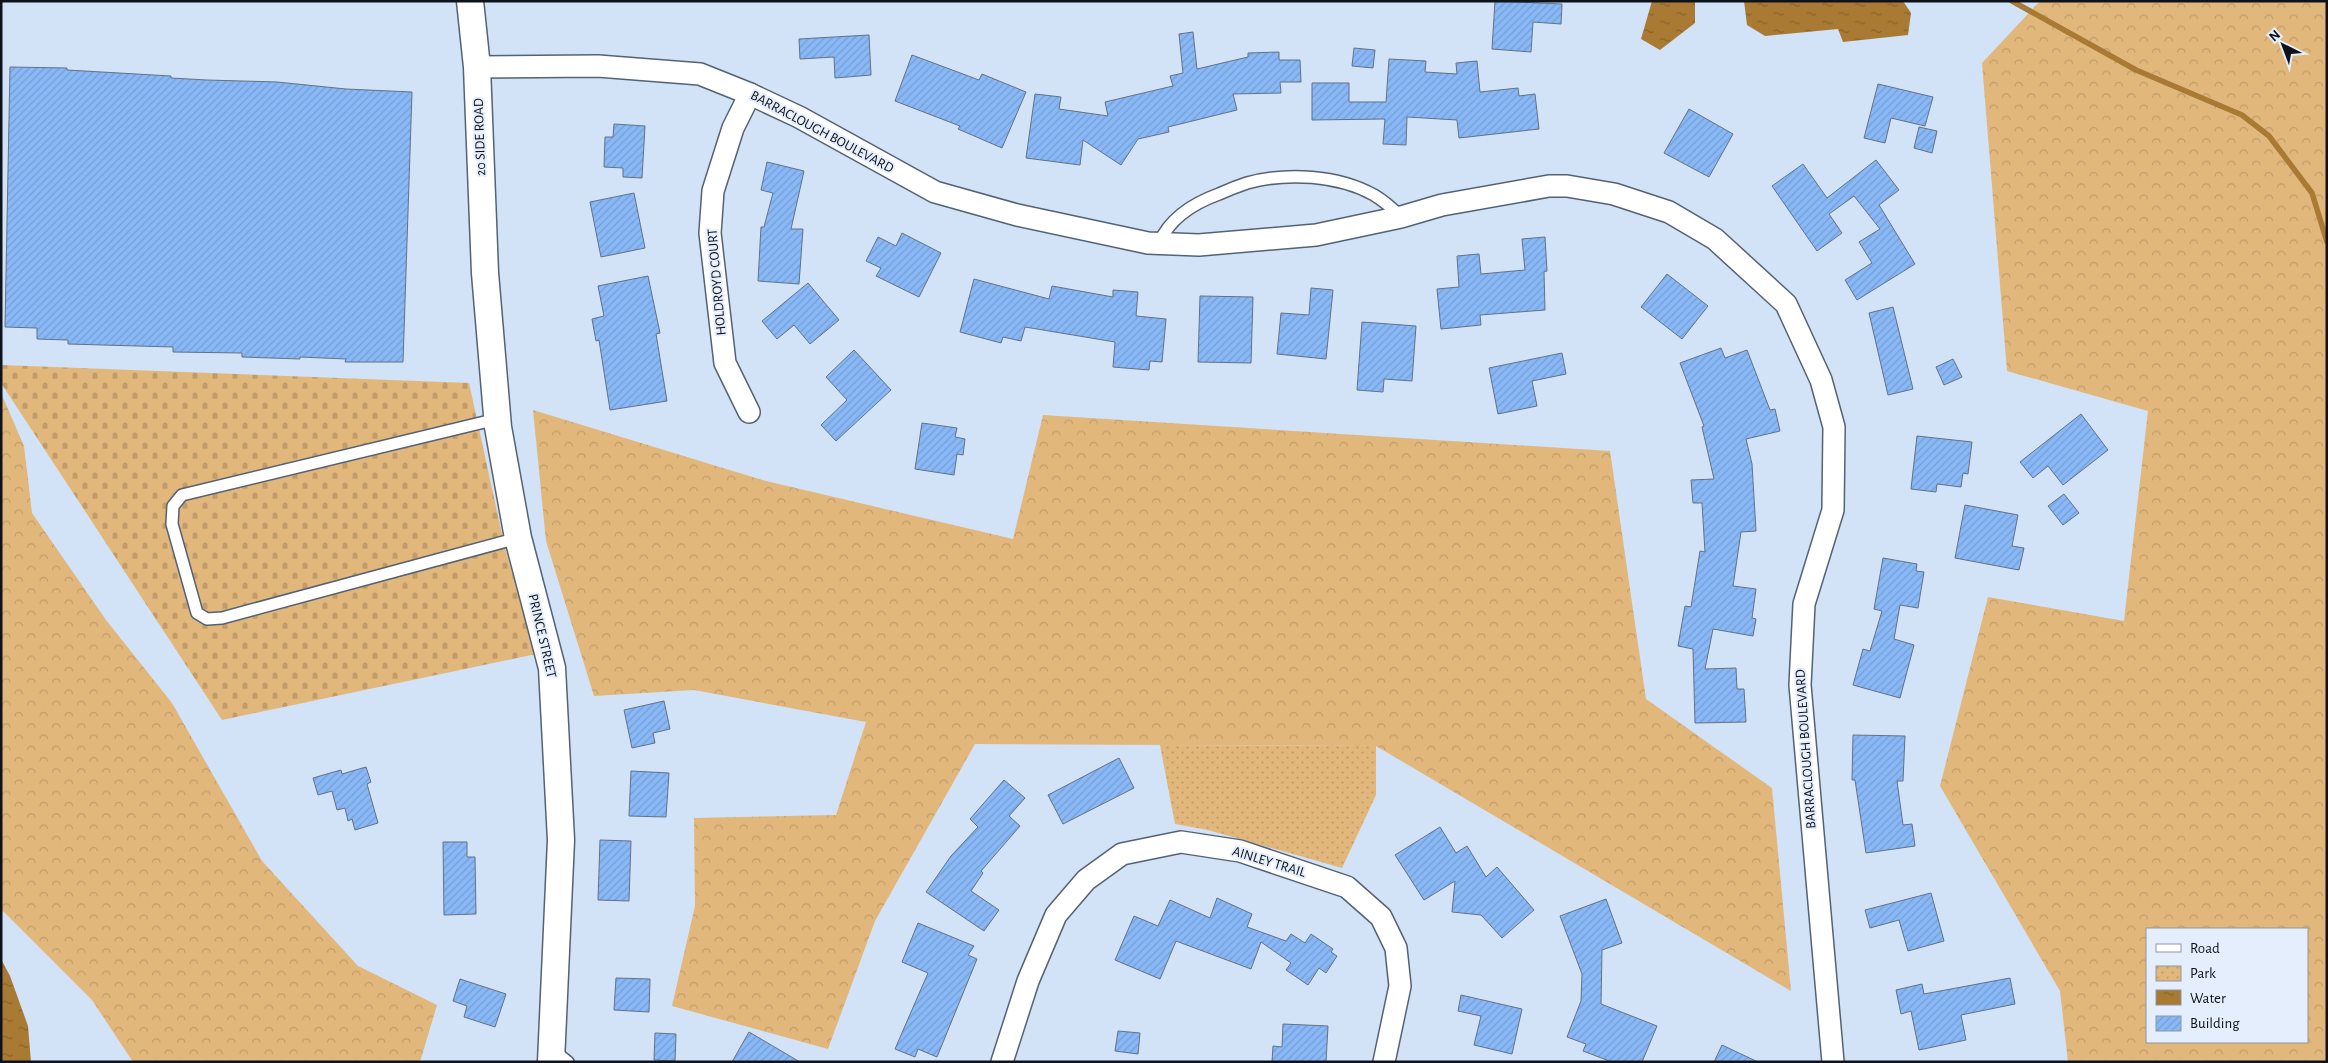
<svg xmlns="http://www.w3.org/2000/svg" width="2328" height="1063" font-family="'Alegreya Sans',sans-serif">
<defs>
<pattern id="forest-crowns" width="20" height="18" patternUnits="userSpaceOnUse" patternTransform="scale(1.25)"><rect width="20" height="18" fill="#e2b77b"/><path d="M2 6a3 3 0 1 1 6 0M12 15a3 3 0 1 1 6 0" fill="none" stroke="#c19c6a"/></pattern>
<pattern id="cemetery-stones" width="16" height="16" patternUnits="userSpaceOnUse" patternTransform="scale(1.25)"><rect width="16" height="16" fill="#e2b77b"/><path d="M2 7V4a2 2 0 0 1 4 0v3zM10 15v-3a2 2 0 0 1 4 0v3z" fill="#c19c6a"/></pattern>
<pattern id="park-dots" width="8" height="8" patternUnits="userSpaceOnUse" patternTransform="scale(1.25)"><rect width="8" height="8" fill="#e2b77b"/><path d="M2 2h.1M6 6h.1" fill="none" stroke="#c19c6a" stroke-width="1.8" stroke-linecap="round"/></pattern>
<pattern id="water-ripples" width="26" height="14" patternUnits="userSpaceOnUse" patternTransform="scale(1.25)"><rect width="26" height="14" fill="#a87a34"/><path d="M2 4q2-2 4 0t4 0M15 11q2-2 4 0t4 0" fill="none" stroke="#87632b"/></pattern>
<pattern id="building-hatch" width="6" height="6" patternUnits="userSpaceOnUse" patternTransform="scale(1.25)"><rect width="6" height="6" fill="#89b8f7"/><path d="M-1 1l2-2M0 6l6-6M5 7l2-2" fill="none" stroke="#759dd3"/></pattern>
</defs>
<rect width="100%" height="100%" fill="#d2e2f7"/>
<!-- forest -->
<g fill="url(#forest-crowns)" fill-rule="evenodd">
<path d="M2040,1H2327V1062H2068L2060,991L1940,786L1988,597L2124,621L2148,411L2007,371L1982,63ZM2147,929H2307V1042H2147Z"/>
<path d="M1,393L24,446L32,513L106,620L172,703L262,861L358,966L437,1005L420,1062H133L92,1000L1,909Z"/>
<path d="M533,410L766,481L1013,539L1043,415L1610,451L1646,699L1772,788L1791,991L1376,746L975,744L875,921L828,1049L672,1006L695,906L694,818L836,815L866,722L694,690L594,696L546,541Z"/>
</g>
<!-- cemetery -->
<path fill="url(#cemetery-stones)" d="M1,365L469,383L505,548L536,654L222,720L1,383Z"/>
<!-- park -->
<path fill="url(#park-dots)" d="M1160,745L1376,746V795L1342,868L1208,830L1175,824Z"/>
<!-- water -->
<g fill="url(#water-ripples)">
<path d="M1652,1H1695V23L1660,50L1641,39Z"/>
<path d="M1744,1H1903L1911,13L1908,35L1843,42L1838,29L1765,36L1747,25Z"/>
<path d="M1,959L10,976L28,1026L31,1062H1Z"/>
</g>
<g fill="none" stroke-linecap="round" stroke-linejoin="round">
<!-- stream -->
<path stroke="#a87a34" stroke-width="5.5" d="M2012,1L2136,70L2242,115L2269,136L2312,193L2327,242"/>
</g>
<!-- building -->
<g fill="url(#building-hatch)" stroke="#637184">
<path d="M1495,1L1562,4L1561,24L1533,22L1531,52L1492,49Z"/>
<path d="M1193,32L1197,69L1248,57V53L1279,52V60H1300L1301,82H1280L1281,93L1233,94L1237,110L1168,127L1169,132L1138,139L1121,165L1083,140L1080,165L1026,158L1035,94L1061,97L1059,109L1108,116L1105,102L1173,86L1170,76L1183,73L1179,34Z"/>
<path d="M869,35L871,75L835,78L834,57L800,59L799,39Z"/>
<path d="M1354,48L1375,50L1373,68L1352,66Z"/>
<path d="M912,55L979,80L982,74L1026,92L1002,148L958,129L960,126L895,101Z"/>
<path d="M1389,59L1426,61L1425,72L1457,74L1456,63L1477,61L1480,92L1518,88L1519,96L1535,94L1539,129L1459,138L1457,120L1407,117L1406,145L1383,144L1385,119L1312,120V83H1349V102H1386Z"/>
<path d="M10,67L67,68V70L171,76V78L207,80L277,82L346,89L412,92L403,362H345L346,359L300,357V359L242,357V353L173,352V347L68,344V340L37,339V328L5,327Z"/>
<path d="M1878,84L1933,97L1925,126L1891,118L1885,143L1864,138Z"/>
<path d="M1689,109L1733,134L1709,177L1664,153Z"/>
<path d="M614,124L645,126L642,178L623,177V168L604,167L605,137H613Z"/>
<path d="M1919,127L1937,131L1932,153L1914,148Z"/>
<path d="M1876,160L1899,190L1879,205L1915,264L1857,300L1845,280L1872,263L1859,242L1880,229L1854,196L1829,214L1842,233L1817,251L1772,186L1803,164L1827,198Z"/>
<path d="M767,162L804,171L791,229H803L799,284L758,281L761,227H764L773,193L761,190Z"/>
<path d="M634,193L645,248L601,257L590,202Z"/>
<path d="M902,233L941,253L919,297L876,276L881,268L866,261L878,237L896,246Z"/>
<path d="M1545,237L1547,271L1544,272L1545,310L1480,315L1481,325L1441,329L1437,289L1459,287L1457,256L1479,254L1481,274L1525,270L1522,239Z"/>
<path d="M1667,274L1708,306L1682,339L1641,307Z"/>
<path d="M648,276L660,333L656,334L667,401L610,410L599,340L596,341L592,319L604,316L598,286Z"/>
<path d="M974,279L1049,299L1052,286L1113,297V290L1138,292L1136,316L1166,319L1162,362L1150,361L1149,370L1113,367L1115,342L1025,327L1021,341L1003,337L1001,343L960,332Z"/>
<path d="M808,283L839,320L810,344L794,325L777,339L762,321Z"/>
<path d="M1311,288L1333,290L1326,359L1277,354L1281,313L1309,315Z"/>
<path d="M1200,296L1253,297L1251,363L1198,362Z"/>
<path d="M1893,307L1913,389L1888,395L1869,313Z"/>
<path d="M1362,322L1416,326L1412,381L1384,379L1383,392L1357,390Z"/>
<path d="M1721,348L1725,358L1747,350L1770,410L1775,409L1780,431L1746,439L1752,464L1756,531L1741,532L1733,586L1756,589L1752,618L1756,619L1753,636L1713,629L1705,669L1736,668L1737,689H1744L1746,722L1695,723L1693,649L1678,646L1685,606L1691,607L1700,551L1705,552L1702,503H1693L1691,480L1714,479L1702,427L1704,426L1680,363Z"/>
<path d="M854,350L891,390L836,441L821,425L847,400L826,377Z"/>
<path d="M1562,353L1566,374L1532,381L1537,406L1498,414L1489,368Z"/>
<path d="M1953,359L1962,377L1944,385L1936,367Z"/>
<path d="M2081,414L2108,450L2063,485L2048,466L2033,478L2020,462Z"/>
<path d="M922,423L957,428L955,437L965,439L963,455L957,454L954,475L915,469Z"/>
<path d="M1917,436L1972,442L1968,474L1963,473L1961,487L1937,484L1936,492L1911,489Z"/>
<path d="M2064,494L2079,513L2063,525L2048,506Z"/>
<path d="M1965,505L2018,515L2012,546L2024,548L2019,570L1955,558Z"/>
<path d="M1883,558L1917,564L1916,571L1924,572L1918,608L1900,605L1894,639L1914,645L1900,698L1853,685L1863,649L1870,651L1882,611L1874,609Z"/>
<path d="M664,701L670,729L653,733L655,743L632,748L624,710Z"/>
<path d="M1853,735L1905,736L1903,781H1897L1903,825L1912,824L1915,846L1866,853L1855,780H1852Z"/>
<path d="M1119,758L1134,788L1063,824L1048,795Z"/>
<path d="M366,767L371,782L367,784L378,823L355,830L352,819L348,821L345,808L337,810L332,791L318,795L313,778L341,770L342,774Z"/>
<path d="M631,771L669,773L666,817L629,816Z"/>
<path d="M1004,780L1025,798L1009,816L1020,826L981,871L983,873L971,891L999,910L984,931L926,892L951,856L978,827L970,819Z"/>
<path d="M1440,827L1456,853L1467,846L1486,877L1497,867L1534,910L1502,938L1481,915L1452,912L1455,881L1424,900L1395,855Z"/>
<path d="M600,840L631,841L629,901L598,900Z"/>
<path d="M443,842H467V857H475L476,914L444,915Z"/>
<path d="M1931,893L1944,941L1908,951L1899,920L1870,928L1865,910Z"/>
<path d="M1217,898L1252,914L1247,927L1286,941L1291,934L1305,943L1311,934L1333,949L1331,952L1337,956L1326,973L1319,968L1308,985L1286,970L1291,963L1261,942L1251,969L1176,941L1160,979L1115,960L1134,916L1158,926L1170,900L1210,918Z"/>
<path d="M1606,899L1622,943L1602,950L1601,1004L1657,1026L1642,1062H1612L1583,1051L1586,1044L1567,1037L1581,1001L1582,974L1560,916Z"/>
<path d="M918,923L974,946L968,955L977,959L937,1057L918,1049L915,1057L895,1049L928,973L902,962Z"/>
<path d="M616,978L650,979L649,1012L614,1010Z"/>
<path d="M2010,978L2015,1004L1961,1015L1966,1040L1919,1050L1911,1011L1901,1014L1896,990L1922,984L1924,994Z"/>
<path d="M460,979L506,994L495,1027L464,1017L467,1006L453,1001Z"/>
<path d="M1461,995L1522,1009L1512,1054L1474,1045L1481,1016L1458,1011Z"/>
<path d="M1283,1024L1328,1026L1326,1062H1272L1273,1046L1282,1047Z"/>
<path d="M1118,1031L1140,1033L1138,1054L1115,1051Z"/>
<path d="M749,1032L800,1062H732Z"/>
<path d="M655,1033L676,1034L675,1061L654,1060Z"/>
<path d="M1722,1045L1758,1062H1714Z"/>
</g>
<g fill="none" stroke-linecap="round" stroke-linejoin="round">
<defs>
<g id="service">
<path d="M1159,243C1170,218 1194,203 1219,194C1228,190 1238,186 1247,183C1287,172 1338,175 1374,195C1384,201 1393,209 1401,217"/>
<path d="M497,419L182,495L173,506L172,524L197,613L207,619L222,618L518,538"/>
<path d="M553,1050L568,1062"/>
</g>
<g id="minor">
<path d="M477,67L598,66L700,74L750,94L799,117L935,192L1017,215L1148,243L1199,245L1316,235L1401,217L1442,205L1549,186H1567L1614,194L1669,212L1715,239L1786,304L1821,380L1834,427L1833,510L1804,604L1800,685L1833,1062"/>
<path d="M749,412L725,363L710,233L713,191L733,128L750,94"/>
<path d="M1002,1062L1028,981L1056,915L1086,880L1122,854L1181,842L1240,851L1347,887L1381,917L1396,948L1400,986L1384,1062"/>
</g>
<path id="tertiary" d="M470,1L477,67L485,273L498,427L518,538L552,668L561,840L551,1062"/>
</defs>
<!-- service casing -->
<use href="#service" stroke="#546274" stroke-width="14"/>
<!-- minor casing -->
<use href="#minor" stroke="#546274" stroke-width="24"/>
<!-- tertiary casing -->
<use href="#tertiary" stroke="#546274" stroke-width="29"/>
<!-- service -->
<use href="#service" stroke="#fff" stroke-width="11"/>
<!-- minor -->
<use href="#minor" stroke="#fff" stroke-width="21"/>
<!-- tertiary -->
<use href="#tertiary" stroke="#fff" stroke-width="26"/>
</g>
<g text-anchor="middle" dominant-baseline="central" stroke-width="4" stroke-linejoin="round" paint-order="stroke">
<!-- street labels -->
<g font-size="14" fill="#0e131b" stroke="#e5eefc">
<text transform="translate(822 132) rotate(28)">BARRACLOUGH BOULEVARD</text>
<text transform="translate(480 137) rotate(-92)">20 SIDE ROAD</text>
<text transform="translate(717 282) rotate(-95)">HOLDROYD COURT</text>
<text transform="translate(542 636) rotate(77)">PRINCE STREET</text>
<text transform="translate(1806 749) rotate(-94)">BARRACLOUGH BOULEVARD</text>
<text transform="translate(1269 862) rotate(17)">AINLEY TRAIL</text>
</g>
</g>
<!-- border -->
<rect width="2328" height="1063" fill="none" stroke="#0e131b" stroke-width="5"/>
<!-- legend -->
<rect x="2146" y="928" width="162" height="115" fill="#e5eefc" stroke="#8f96a2"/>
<rect x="2156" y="944" width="25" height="8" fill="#ffffff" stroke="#8f96a2"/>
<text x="2190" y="953" font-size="15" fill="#0e131b">Road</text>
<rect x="2156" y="966" width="25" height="15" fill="url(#park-dots)" stroke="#8f96a2"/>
<text x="2190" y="978" font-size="15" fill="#0e131b">Park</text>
<rect x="2156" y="990" width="25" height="15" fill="url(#water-ripples)" stroke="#8f96a2"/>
<text x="2190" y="1003" font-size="15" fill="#0e131b">Water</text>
<rect x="2156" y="1016" width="25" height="15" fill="url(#building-hatch)" stroke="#8f96a2"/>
<text x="2190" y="1028" font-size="15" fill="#0e131b">Building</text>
<!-- north arrow -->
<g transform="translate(2283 45) rotate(318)" stroke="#e5eefc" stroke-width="4" paint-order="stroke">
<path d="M0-4L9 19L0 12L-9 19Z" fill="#0e131b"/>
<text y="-8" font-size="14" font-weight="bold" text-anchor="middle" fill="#0e131b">N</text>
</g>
</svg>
